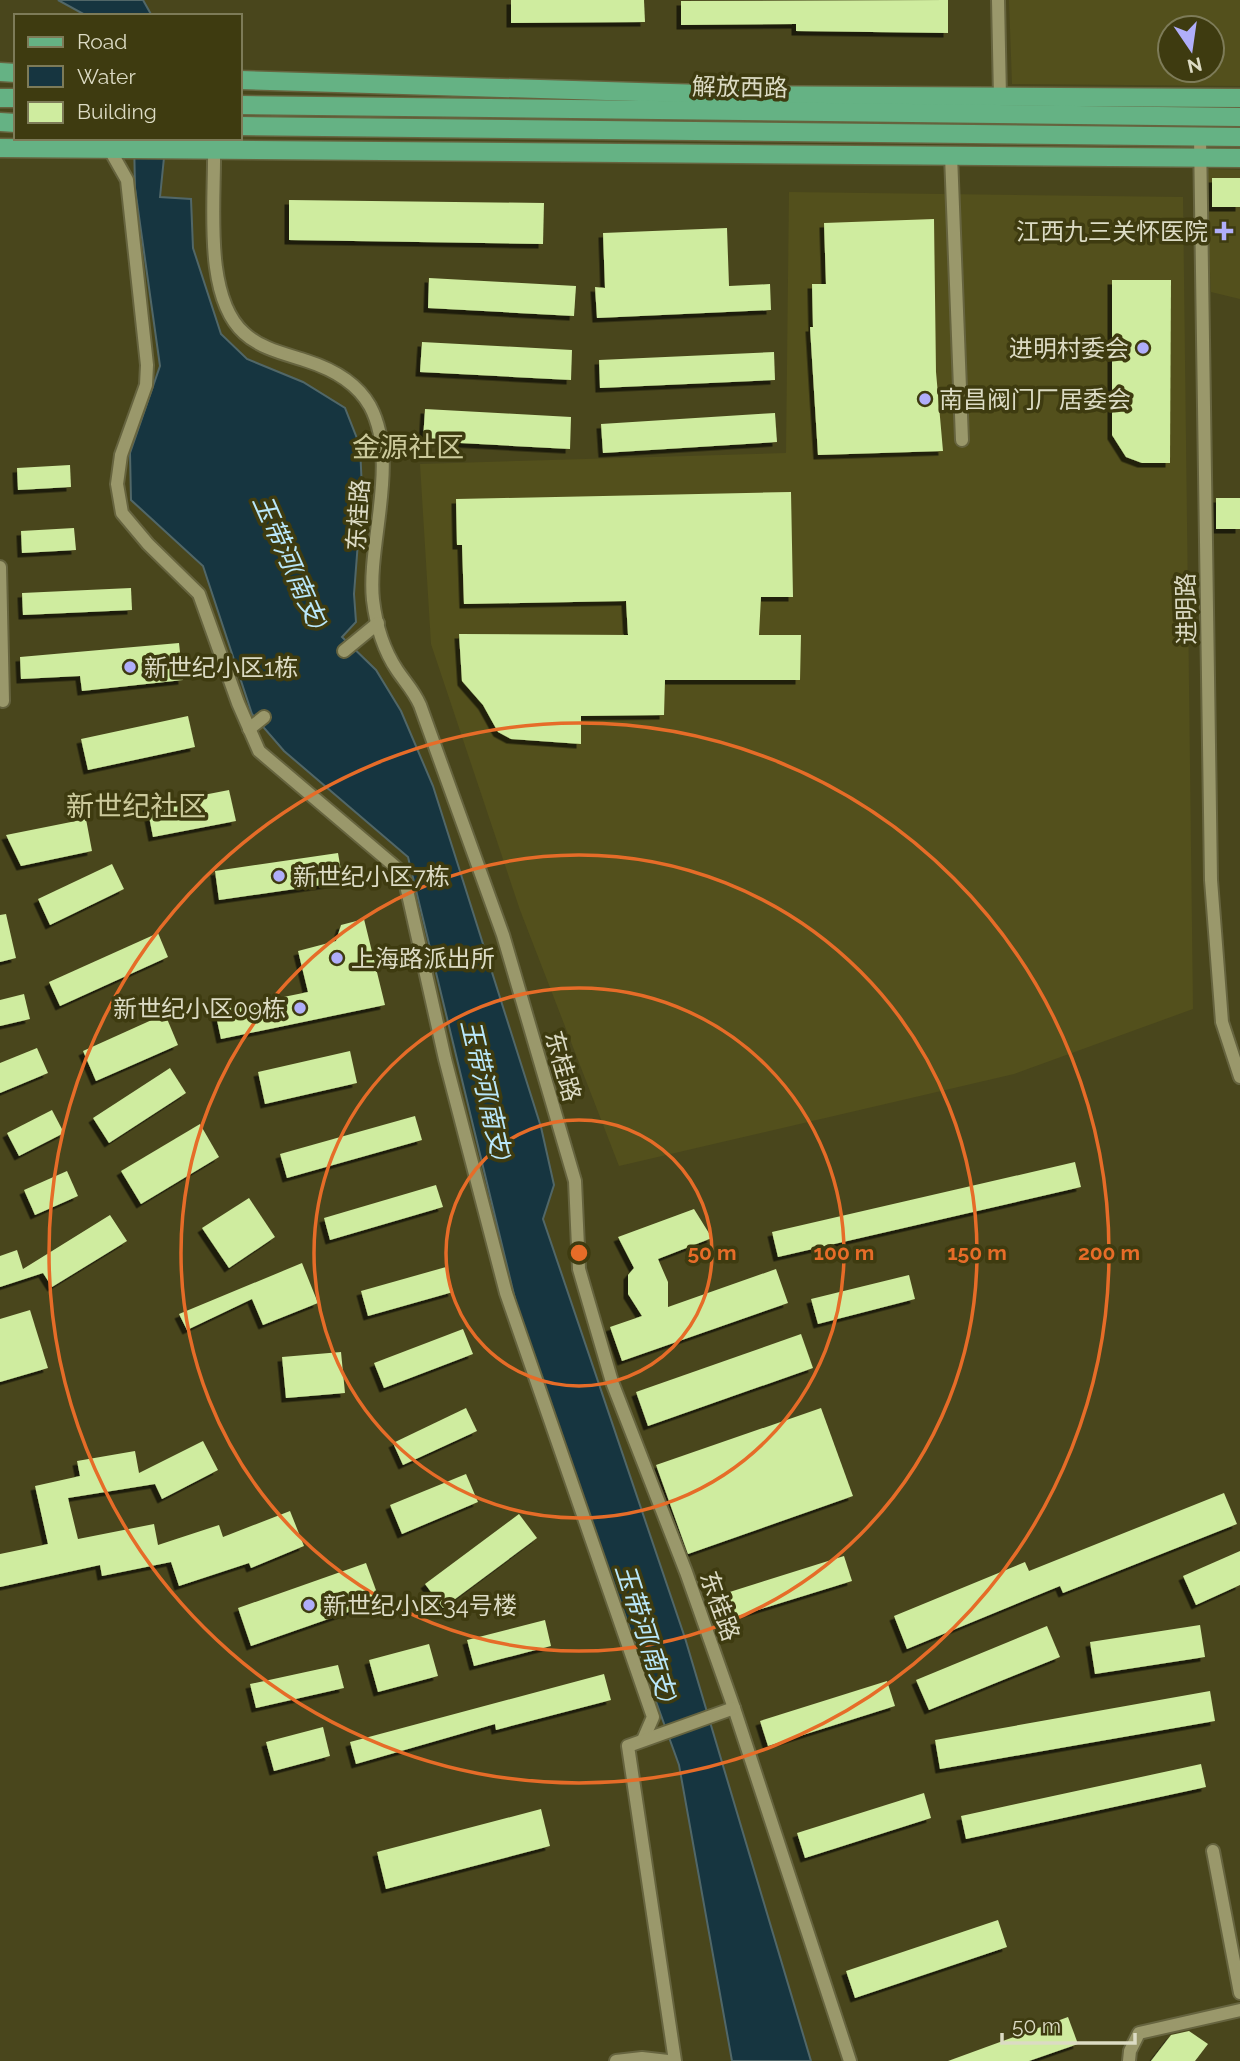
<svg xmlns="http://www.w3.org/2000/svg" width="1240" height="2061" font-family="Raleway,'Noto Sans SC',sans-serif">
<defs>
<filter id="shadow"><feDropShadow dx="-4.5" dy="4.5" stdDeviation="0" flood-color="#0009"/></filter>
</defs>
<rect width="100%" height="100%" fill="#49461c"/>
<!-- built -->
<g fill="#53501c" fill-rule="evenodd">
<path d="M1009,0H1240V86L1012,84ZM1170,28H1212V70H1170Z"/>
<path d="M1205,169L1240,170V299L1211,292Z"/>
<path d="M789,192L1183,197L1193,1009L1014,1074L619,1166L520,910L431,644L420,464L786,453Z"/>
</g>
<!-- water -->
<g fill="#163540" stroke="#516768" stroke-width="2">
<path d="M58,0H143L152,16H87Z"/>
<path d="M134,138H166L160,197L191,199L193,248L221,334L247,359L303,382L345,408L360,446L362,490L354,594L356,622L342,637L376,670L401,711L433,786L541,1127L554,1185L543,1219L685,1638L811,2061H732L679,1765L525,1340L408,857L284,751L252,714L203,566L131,500L130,453L160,366L135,188Z"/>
</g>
<!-- building -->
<g fill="#cfec9f" filter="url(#shadow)">
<path d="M511,0H644L645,22L511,23Z"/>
<path d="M948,0V33L796,31V24L681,25V1Z"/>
<rect x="1212" y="178" width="28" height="29"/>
<path d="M289,200L544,203L543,244L289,240Z"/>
<path d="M934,219L936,372L943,451L818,455L810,327H813L812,284H826L824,223Z"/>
<path d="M727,228L729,286L770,284L771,310L597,318L595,287L605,288L603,233Z"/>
<path d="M429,278L576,286L574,316L428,308Z"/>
<path d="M1112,280H1171L1170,463H1142L1126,457L1112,435Z"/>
<path d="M422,342L572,350L571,380L420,372Z"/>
<path d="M774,352L775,380L600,388L599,360Z"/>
<path d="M425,409L571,417L570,449L423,441Z"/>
<path d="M775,413L777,442L603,453L601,424Z"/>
<path d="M70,465L71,487L18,490L17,468Z"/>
<path d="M791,492L793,597H761L759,635H801L800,680H665L664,715L581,716V744L511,739L498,732L483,705L462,681L459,634L628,635L626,601L464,604L462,545H457L456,499Z"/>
<rect x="1216" y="498" width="24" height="31"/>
<path d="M74,528L76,550L22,553L21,531Z"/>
<path d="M131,588L132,610L23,615L22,593Z"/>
<path d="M179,643L183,680L82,691L80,676L21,679L20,657Z"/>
<path d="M188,716L195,747L88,770L81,739Z"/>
<path d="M229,790L236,821L153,837L147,806Z"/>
<path d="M86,819L92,851L21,866L6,835Z"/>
<path d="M338,853L343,882L219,900L215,871Z"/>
<path d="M112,864L124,889L50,925L38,899Z"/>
<path d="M6,914L16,958L0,962V915Z"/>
<path d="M364,919L385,1005L221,1039L215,1011L308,992L298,951L336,941L341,925Z"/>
<path d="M158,933L168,957L60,1006L49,982Z"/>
<path d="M24,994L30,1019L0,1026V1000Z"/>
<path d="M165,1014L178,1045L96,1081L83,1051Z"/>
<path d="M37,1048L48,1073L0,1093V1063Z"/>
<path d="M350,1051L357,1083L265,1104L258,1072Z"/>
<path d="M170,1068L186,1093L109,1143L93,1118Z"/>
<path d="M52,1110L64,1133L19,1156L7,1133Z"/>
<path d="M415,1116L422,1140L287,1178L280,1154Z"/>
<path d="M200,1124L219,1157L141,1204L121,1171Z"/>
<path d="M1075,1162L1081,1187L778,1257L772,1232Z"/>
<path d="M67,1171L78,1196L35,1215L24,1190Z"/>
<path d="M436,1185L443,1207L330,1240L324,1218Z"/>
<path d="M249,1198L275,1237L229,1268L202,1228Z"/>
<path d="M694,1209L712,1238L658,1259L668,1282V1307L776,1269L788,1303L622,1361L610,1327L642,1316L628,1294V1275L634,1268L618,1237Z"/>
<path d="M110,1215L127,1241L52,1287L43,1273L0,1287V1256L17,1250L23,1269Z"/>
<path d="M302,1263L318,1303L263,1325L252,1299L187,1330L179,1314Z"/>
<path d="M446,1267L453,1292L368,1316L361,1291Z"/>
<path d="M909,1275L915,1299L818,1324L811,1299Z"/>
<path d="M30,1310L48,1368L0,1382V1319Z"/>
<path d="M463,1329L473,1354L384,1388L374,1363Z"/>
<path d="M801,1334L813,1368L648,1426L636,1392Z"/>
<path d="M341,1352L345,1393L286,1398L282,1357Z"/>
<path d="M466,1408L477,1431L403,1465L393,1443Z"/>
<path d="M821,1408L853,1496L688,1554L656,1465Z"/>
<path d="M203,1441L218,1470L162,1499L155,1484L68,1498L78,1539L154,1524L158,1545L219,1525L223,1537L290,1511L304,1546L251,1568L249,1563L179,1586L171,1562L102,1576L100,1565L0,1587V1554L48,1544L35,1486L80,1476L77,1461L135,1451L139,1473Z"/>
<path d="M466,1474L478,1502L402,1534L390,1505Z"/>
<path d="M1224,1493L1237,1524L1063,1593L1060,1586L907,1649L894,1616L1025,1562L1029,1571Z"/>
<path d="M519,1514L537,1538L443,1608L425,1584Z"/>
<path d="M1240,1551V1585L1196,1605L1183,1576Z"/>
<path d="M844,1556L852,1581L725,1620L717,1596Z"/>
<path d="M366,1563L380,1601L251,1646L238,1608Z"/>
<path d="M545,1620L551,1646L474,1666L467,1640Z"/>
<path d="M1200,1625L1205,1657L1095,1674L1090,1642Z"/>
<path d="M1047,1626L1060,1657L929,1710L916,1680Z"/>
<path d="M429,1644L438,1676L378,1692L369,1660Z"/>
<path d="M338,1665L344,1688L256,1708L250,1684Z"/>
<path d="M604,1674L611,1700L496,1730L495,1724L356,1764L350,1742Z"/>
<path d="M887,1681L895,1706L768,1746L760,1721Z"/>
<path d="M1210,1691L1215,1721L940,1769L935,1740Z"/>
<path d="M323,1727L330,1756L274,1771L266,1742Z"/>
<path d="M1201,1764L1206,1787L966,1839L961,1816Z"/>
<path d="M924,1793L931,1818L805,1858L797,1833Z"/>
<path d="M541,1809L550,1846L386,1889L377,1852Z"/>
<path d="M998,1920L1007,1947L855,1998L846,1971Z"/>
<path d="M1068,2017L1078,2044L1029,2061H948Z"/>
<path d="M1189,2031L1208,2044L1195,2061H1151L1171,2035Z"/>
</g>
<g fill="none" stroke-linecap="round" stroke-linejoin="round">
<defs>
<g id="minor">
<path d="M998,0L1000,97"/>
<path d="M1200,136L1211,880L1222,1022L1240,1077"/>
<path d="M110,150L127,180L147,365L146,385L121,455L117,484L122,513L148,544L199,594L238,703L259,751L398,869L405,881L445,1059L506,1293L653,1717L643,1740"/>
<path d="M214,150C215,202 203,296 244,333C261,349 286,354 307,361C332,369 357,383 370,406C400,462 367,544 373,600C376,625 383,649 397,670C405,682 414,691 420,705L503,935L575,1181L579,1269L612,1382L686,1572L734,1708L850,2061"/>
<path d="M951,155L962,440"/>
<path d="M0,567L3,701"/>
<path d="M344,651L378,623"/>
<path d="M249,729L264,717"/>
<path d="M1213,1851L1240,1993"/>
<path d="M616,2061L642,2058L668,2061"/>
<path d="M675,2061L628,1746L734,1708"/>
<path d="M1129,2061L1130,2051L1139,2033L1240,2010"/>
</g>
<g id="major">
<path d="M0,72L16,73"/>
<path d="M240,80L736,95L1240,98"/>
<path d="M0,98H16"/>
<path d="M240,105L1240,117"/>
<path d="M0,122L16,123"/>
<path d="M240,126L1240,137"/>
<path d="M0,148L1240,158"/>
</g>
</defs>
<!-- minor casing -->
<use href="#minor" stroke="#66643f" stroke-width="16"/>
<!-- major casing -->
<use href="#major" stroke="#66643f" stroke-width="21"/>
<!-- minor -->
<use href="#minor" stroke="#9a986b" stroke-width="12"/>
<!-- major -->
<use href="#major" stroke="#65b284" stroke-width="18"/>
</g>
<!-- distance rings -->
<g fill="none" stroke="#e66c28" stroke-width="3.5">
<circle cx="579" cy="1253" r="133"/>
<circle cx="579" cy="1253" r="265"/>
<circle cx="579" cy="1253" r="398"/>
<circle cx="579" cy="1253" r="530"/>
</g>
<!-- markers -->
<g fill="#b0aefa" stroke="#3e3b10" stroke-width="2.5">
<path d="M1220.5 220.5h7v7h7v7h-7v7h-7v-7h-7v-7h7z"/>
<circle cx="1143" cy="348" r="7"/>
<circle cx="925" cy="399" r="7"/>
<circle cx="130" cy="667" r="7"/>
<circle cx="279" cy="876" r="7"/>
<circle cx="337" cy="958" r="7"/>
<circle cx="300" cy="1008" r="7"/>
<circle cx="309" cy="1605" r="7"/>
</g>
<g text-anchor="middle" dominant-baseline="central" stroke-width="7" stroke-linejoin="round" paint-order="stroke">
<!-- street labels -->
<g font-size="24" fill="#dcdbc4" stroke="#3e3b10">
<text transform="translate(740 87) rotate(1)">解放西路</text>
<text transform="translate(358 515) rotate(-86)">东桂路</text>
<text transform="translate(1186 609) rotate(-91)">进明路</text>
<text transform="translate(563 1066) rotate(74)">东桂路</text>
<text transform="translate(720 1606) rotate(70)">东桂路</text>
</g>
<!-- poi labels -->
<g font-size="24" fill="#dcdbc4" stroke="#3e3b10" text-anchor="start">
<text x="1208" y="231" text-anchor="end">江西九三关怀医院</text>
<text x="1129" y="348" text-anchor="end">进明村委会</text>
<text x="939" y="399">南昌阀门厂居委会</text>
<text x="144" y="667">新世纪小区1栋</text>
<text x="293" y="876">新世纪小区7栋</text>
<text x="351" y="958">上海路派出所</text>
<text x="286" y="1008" text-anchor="end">新世纪小区09栋</text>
<text x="323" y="1605">新世纪小区34号楼</text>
</g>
<!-- water labels -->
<g font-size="26" font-style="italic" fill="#b9e7fa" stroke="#3e3b10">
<text transform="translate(290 562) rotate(66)">玉带河(南支)</text>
<text transform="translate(486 1090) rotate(77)">玉带河(南支)</text>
<text transform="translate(646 1633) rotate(72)">玉带河(南支)</text>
</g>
<!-- quarter labels -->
<g font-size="28" fill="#cbc99b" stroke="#3e3b10">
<text x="408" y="447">金源社区</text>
<text x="136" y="806">新世纪社区</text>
</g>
</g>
<circle cx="579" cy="1253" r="10" fill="#e66c28" stroke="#3e3b10" stroke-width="3.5"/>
<g font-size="21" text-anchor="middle" font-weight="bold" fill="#e66c28" stroke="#3e3b10" stroke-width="7" stroke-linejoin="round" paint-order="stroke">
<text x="712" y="1260">50 m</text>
<text x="844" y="1260">100 m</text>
<text x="977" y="1260">150 m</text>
<text x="1109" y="1260">200 m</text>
</g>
<!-- legend -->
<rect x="14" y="14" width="228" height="126" fill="#3e3b10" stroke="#7d7b58" stroke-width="2"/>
<rect x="28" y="37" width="35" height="10" fill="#65b284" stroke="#7d7b58" stroke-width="2"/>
<text x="77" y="49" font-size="21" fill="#dcdbc4">Road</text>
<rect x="28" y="66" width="35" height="21" fill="#163540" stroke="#7d7b58" stroke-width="2"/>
<text x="77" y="84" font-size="21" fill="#dcdbc4">Water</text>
<rect x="28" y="102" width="35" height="21" fill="#cfec9f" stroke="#7d7b58" stroke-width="2"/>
<text x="77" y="119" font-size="21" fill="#dcdbc4">Building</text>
<!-- north arrow -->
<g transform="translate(1191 49) rotate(167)"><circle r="33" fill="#3e3b10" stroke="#7d7b58" stroke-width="2"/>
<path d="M0-5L12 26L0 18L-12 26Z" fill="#b0aefa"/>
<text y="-10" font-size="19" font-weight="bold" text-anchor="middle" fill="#dcdbc4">N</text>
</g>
<!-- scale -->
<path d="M1002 2033v10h133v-10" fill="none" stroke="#dcdbc4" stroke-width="3.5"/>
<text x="1012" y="2033" font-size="21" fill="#dcdbc4" stroke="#3e3b10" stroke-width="5" paint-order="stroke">50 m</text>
</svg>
